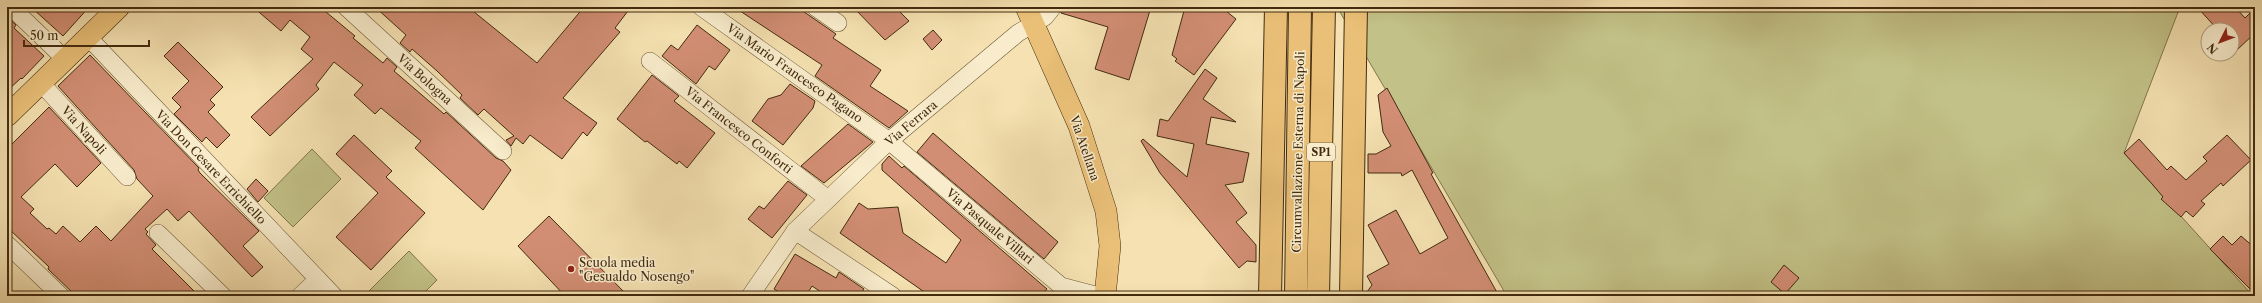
<svg xmlns="http://www.w3.org/2000/svg" width="2262" height="303" font-family="'Libre Caslon Text',serif">
<rect width="100%" height="100%" fill="#f5e1b1"/>
<filter id="stains"><feTurbulence type="fractalNoise" baseFrequency=".005" numOctaves="4"/><feColorMatrix values="0 0 0 0 .2 0 0 0 0 .09 0 0 0 0 .02 0 0 0 .5 -.17"/></filter>
<radialGradient id="worn" r=".72"><stop offset=".6" stop-color="#630" stop-opacity="0"/><stop offset="1" stop-color="#630" stop-opacity=".3"/></radialGradient>
<!-- green -->
<g fill="#c2c187" stroke="#82764b">
<path d="M1337,7H2180L2124,153L2253,296H1507Z"/>
<path d="M312,149L341,179L293,227L264,198Z"/>
<path d="M409,251L437,280L421,296H364Z"/>
</g>
<!-- building -->
<g fill="#d28e74" stroke="#422b0f">
<path d="M25,7H89L63,36L32,8L29,11Z"/>
<path d="M253,7H320L355,36L353,38L383,63L387,58L397,67L394,71L444,114L446,112L496,158L503,161L511,170L483,210L415,148L421,141L381,108L375,114L354,95L363,85L334,62L316,85L319,89L270,136L251,117L313,59L301,49L310,37L290,20L281,31Z"/>
<path d="M375,7H468L537,63L584,7H631L615,28L620,32L563,98L597,123L587,136L583,132L562,159L530,135L523,144L516,138L511,146L506,140L514,136L484,109L478,115L460,98L462,95L437,71L412,49L410,52L400,43L406,35Z"/>
<path d="M734,7H797L836,34L833,38L881,70L870,86L908,111L889,128L815,76L822,65Z"/>
<path d="M853,7H895L909,21L885,40Z"/>
<path d="M1063,7H1151L1129,80L1095,69L1108,27L1061,13Z"/>
<path d="M1185,7H1221L1236,19L1194,75L1175,61L1177,59L1172,55Z"/>
<path d="M2197,7H2235L2245,18L2255,8V33L2237,50L2232,44V30H2218Z"/>
<path d="M7,17L16,25L14,28L44,56L22,79L21,78L7,91Z"/>
<path d="M697,25L730,50L715,70L709,66L696,84L662,56L671,45L678,50Z"/>
<path d="M933,30L942,40L932,50L923,39Z"/>
<path d="M178,42L223,87L210,100L215,105L208,112L230,135L217,148L206,137L202,142L174,114L181,107L172,98L189,81L164,56Z"/>
<path d="M90,55L199,168L198,170L200,173L259,231L243,246L263,267L252,277L189,211L178,221L167,209L145,229L148,232L146,234L156,245L152,249L199,296H76L48,269L49,267L7,227V149L49,107L101,163L77,187L55,164L21,197L34,209L30,213L47,229L49,228L56,234L63,226L80,242L96,226L111,241L153,196L137,179L134,170L58,86Z"/>
<path d="M1205,69L1217,78L1203,99L1236,122L1211,117L1206,144L1249,153L1243,182L1225,185L1247,213L1236,222L1256,245V262L1247,261L1239,268L1160,173L1141,141L1143,139L1187,177L1194,144L1157,136L1160,119L1168,121Z"/>
<path d="M652,75L679,96L674,101L715,133L687,168L679,161L677,164L647,141L645,142L617,119Z"/>
<path d="M790,84L815,101L813,108L783,145L752,121L768,99L781,95Z"/>
<path d="M1387,88L1433,173L1431,174L1499,296H1364L1372,285L1367,276L1389,264L1368,225L1396,210L1420,254L1448,238L1412,170L1402,176L1401,173H1368V154H1376L1391,146L1383,132L1378,95Z"/>
<path d="M848,124L873,142L824,183L801,166Z"/>
<path d="M933,133L1058,242L1044,259L917,152Z"/>
<path d="M354,135L392,171L386,177L425,213L371,270L336,237L378,193L336,154Z"/>
<path d="M2227,135L2251,160L2223,186L2221,183L2201,201L2205,204L2193,217L2186,211L2181,217L2161,199L2163,197L2153,185L2124,153L2139,139L2167,170L2171,166L2186,180L2207,161L2203,157Z"/>
<path d="M889,156L902,168L904,166L1047,289L1041,296H930L840,233L859,203L868,209L898,207L903,233L946,263L961,240L882,170V164Z"/>
<path d="M256,179L268,191L258,202L247,189Z"/>
<path d="M788,181L807,195L772,238L748,219L759,206L764,209Z"/>
<path d="M549,216L628,296H565L518,246Z"/>
<path d="M2223,236L2232,245L2241,236L2255,248V294L2210,249Z"/>
<path d="M795,254L836,278L839,272L864,289L859,296H827L812,286L806,296H785L774,289Z"/>
<path d="M1784,265L1799,278L1785,294L1771,282Z"/>
</g>
<g fill="none" stroke-linecap="round" stroke-linejoin="round">
<defs>
<g id="minor">
<path d="M11,7L65,59"/>
<path d="M346,7L503,151"/>
<path d="M701,7L889,141L1061,286L1099,296"/>
<path d="M815,7L838,23"/>
<path d="M88,37L334,296"/>
<path d="M650,61L828,199"/>
<path d="M41,83L127,177"/>
<path d="M795,231L893,296"/>
<path d="M158,233L223,296"/>
<path d="M7,244L61,296"/>
<path d="M300,296L318,279"/>
<path d="M750,296L795,231L889,141L1018,33L1045,17L1053,7"/>
</g>
<g id="major">
<path d="M1026,7L1079,126L1106,211L1110,246L1105,296"/>
<path d="M7,116L119,7"/>
</g>
<g id="highway">
<path d="M1270,296L1276,7"/>
<path d="M1296,296L1300,7"/>
<path d="M1318,296L1324,7"/>
<path d="M1351,296L1356,7"/>
</g>
</defs>
<!-- minor casing -->
<use href="#minor" stroke="#6f5838" stroke-width="18"/>
<!-- major casing -->
<use href="#major" stroke="#422b0f" stroke-width="22"/>
<!-- highway casing -->
<use href="#highway" stroke="#422b0f" stroke-width="24"/>
<!-- minor -->
<use href="#minor" stroke="#f8eccc" stroke-width="17"/>
<!-- major -->
<use href="#major" stroke="#eac078" stroke-width="21"/>
<!-- highway -->
<use href="#highway" stroke="#eac078" stroke-width="22"/>
</g>
<!-- markers -->
<circle fill="#8f2418" stroke="#f8eccc" stroke-width="1.5" cx="571" cy="269" r="4"/>
<g text-anchor="middle" dominant-baseline="central" stroke-width="3" stroke-linejoin="round" paint-order="stroke">
<!-- shield labels -->
<rect fill="#f8eccc" stroke="#796548" stroke-width="1" x="1307" y="143" width="28" height="18" rx="3"/>
<g font-size="11" font-weight="bold" fill="#422b0f">
<text x="1321" y="152">SP1</text>
</g>
<!-- street labels -->
<g font-size="12" fill="#422b0f" stroke="#f8eccc">
<text transform="translate(795 73) rotate(35)">Via Mario Francesco Pagano</text>
<text transform="translate(425 79) rotate(42)">Via Bologna</text>
<text transform="translate(911 123) rotate(-40)">Via Ferrara</text>
<text transform="translate(84 130) rotate(48)">Via Napoli</text>
<text transform="translate(739 130) rotate(38)">Via Francesco Conforti</text>
<text transform="translate(1085 148) rotate(71)">Via Atellana</text>
<text transform="translate(1298 152) rotate(-89)">Circumvallazione Esterna di Napoli</text>
<text transform="translate(211 167) rotate(46)">Via Don Cesare Errichiello</text>
<text transform="translate(990 226) rotate(40)">Via Pasquale Villari</text>
</g>
<!-- poi labels -->
<g font-size="12" fill="#422b0f" stroke="#f8eccc" text-anchor="start">
<text x="579" y="262">Scuola media<tspan x="579" dy="14">"Gesualdo Nosengo"</tspan></text>
</g>
</g>
<!-- margin -->
<rect width="2262" height="303" fill="none" stroke="#f5e1b1" stroke-width="24"/>
<rect x="8" y="8" width="2246" height="287" fill="none" stroke="#422b0f" stroke-width="2"/>
<rect x="12" y="12" width="2238" height="279" fill="none" stroke="#422b0f"/>
<!-- north arrow -->
<g transform="translate(2220 42) rotate(228)"><circle r="19" fill="#f8eccc" stroke="#af9f80"/>
<path d="M0-3L7 15L0 10L-7 15Z" fill="#8f2418"/>
<text y="-6" font-size="11" font-weight="bold" text-anchor="middle" fill="#422b0f">N</text>
</g>
<!-- scale -->
<path d="M24 40v6h125v-6" fill="none" stroke="#422b0f" stroke-width="2"/>
<text x="30" y="40" font-size="12" fill="#422b0f" stroke="#f8eccc" stroke-width="3" paint-order="stroke">50 m</text>
<rect width="100%" height="100%" filter="url(#stains)"/>
<rect width="100%" height="100%" fill="url(#worn)"/>
</svg>
